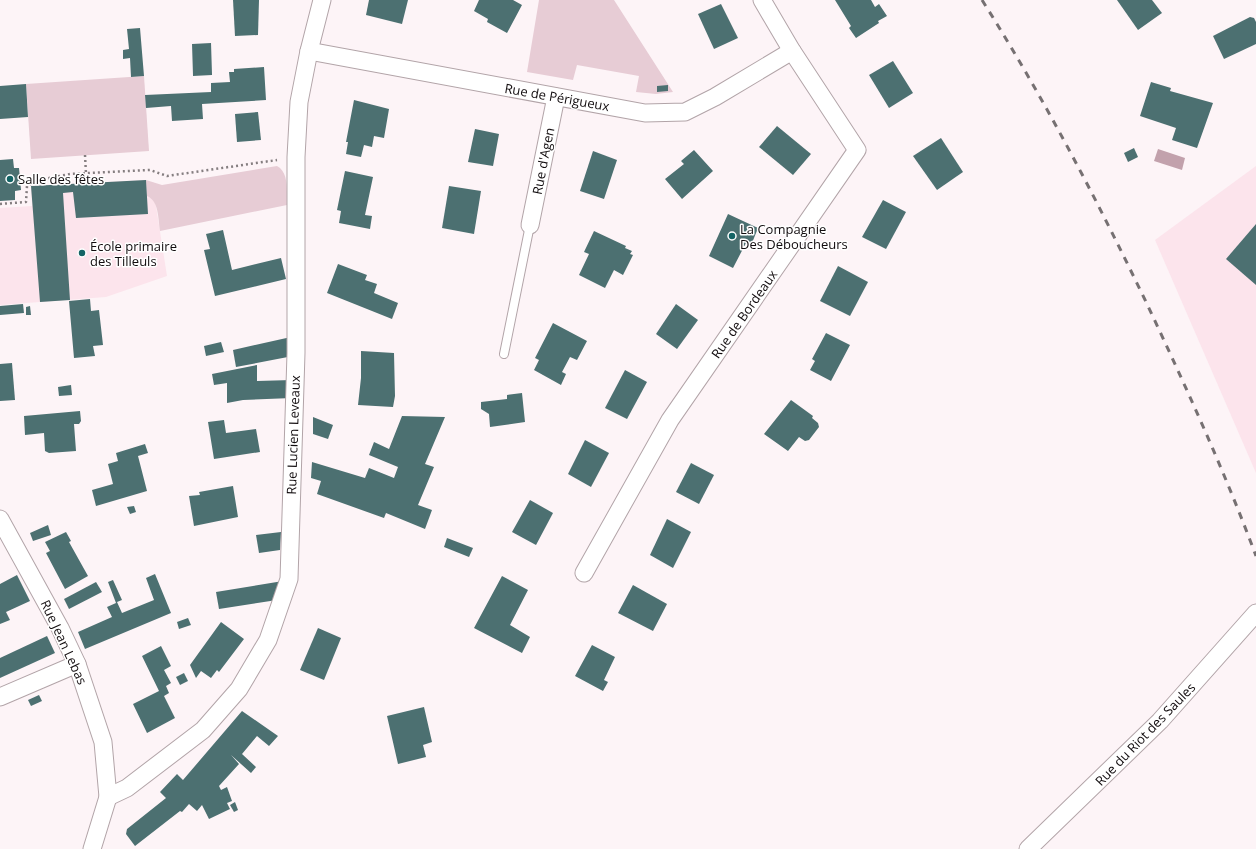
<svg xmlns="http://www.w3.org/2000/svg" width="1256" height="849" font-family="'Open Sans',sans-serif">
<rect width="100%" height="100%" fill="#fdf4f7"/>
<!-- built -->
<g fill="#fce4ec">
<path d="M1256,166V473L1155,240Z"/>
<path d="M146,180L156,206L167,276L106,297L0,305V208L32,206L31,186Z"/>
</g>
<!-- green -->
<g fill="#e7ccd5">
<path d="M539,0H614L673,92L656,94L636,92L639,76L577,65L573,80L527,72Z"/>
<path d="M144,76L149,151L31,159L26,84Z"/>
<path d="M277,166C290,173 286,193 287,205L160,231C158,218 159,201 147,196L146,180L162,185Z"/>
</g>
<!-- water -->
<path fill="#c2a1ac" d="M1158,149L1185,158L1182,170L1154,161Z"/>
<!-- building -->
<g fill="#4c7071">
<path d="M233,0H259L258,35L235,36Z"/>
<path d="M369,0H408L402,24L366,15Z"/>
<path d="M479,0H513L522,5L507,33L487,22L488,19L474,11Z"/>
<path d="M835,0H871L875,7L879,4L887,16L878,21L879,23L856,38L849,28L851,26Z"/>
<path d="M1117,0H1152L1162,13L1138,30Z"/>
<path d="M721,4L738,38L714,49L698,14Z"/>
<path d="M1250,17L1254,18L1256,22V44L1224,59L1213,36Z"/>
<path d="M140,28L144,76L131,77L130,58L123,59V50L129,49L127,29Z"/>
<path d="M211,43L212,75L193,76L192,44Z"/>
<path d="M893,61L913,93L889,108L869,75Z"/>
<path d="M264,67L266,100L202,104L203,119L172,121L171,106L146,108L145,95L211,92V83L230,82L229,72H234V69Z"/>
<path d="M1151,82L1171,88L1170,91L1213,103L1197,148L1172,140L1176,128L1140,116Z"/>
<path d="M26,84L28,117L0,119V86Z"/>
<path d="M668,85V91L657,92V86Z"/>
<path d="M354,100L389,109L384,138L374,136L372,147L364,145L361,157L346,154L348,142H346Z"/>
<path d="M258,112L261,140L237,142L235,114Z"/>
<path d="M777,126L811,154L793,175L759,147Z"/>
<path d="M475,129L499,134L493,166L468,162Z"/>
<path d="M941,138L963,172L937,190L913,156Z"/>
<path d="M1134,148L1138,157L1128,162L1124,153Z"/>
<path d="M694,150L713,171L682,199L665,179L684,164L681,161Z"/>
<path d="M593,151L617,160L604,199L580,191Z"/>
<path d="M13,159L14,168H19L21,190L15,191V200L0,201V160Z"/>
<path d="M345,171L373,177L365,215L372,216L370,229L339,223L341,211L337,210Z"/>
<path d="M146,180L148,214L76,218L73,192L63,193L70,300L40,302L31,186Z"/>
<path d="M449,186L481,191L474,234L442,228Z"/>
<path d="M883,200L906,212L886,249L862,237Z"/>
<path d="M728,214L758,228L752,243L747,241L733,268L709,256Z"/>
<path d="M1256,224V285L1226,259Z"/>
<path d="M223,230L232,270L281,258L286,279L215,296L204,250L210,249L206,234Z"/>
<path d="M594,231L626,246L625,248L632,251L630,254L633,255L623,275L614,270L605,288L579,275L589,254L584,252Z"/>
<path d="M338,264L367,275L365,280L377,284L374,293L398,303L392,319L327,293Z"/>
<path d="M838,266L868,282L850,316L820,301Z"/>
<path d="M90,299L91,311L99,310L103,345L93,346L95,356L74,358L69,301Z"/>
<path d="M23,304L24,313L0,315V306Z"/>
<path d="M676,304L698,320L677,349L656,334Z"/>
<path d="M30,306L31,315H26V307Z"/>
<path d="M553,323L587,341L577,360L570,357L562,372L566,374L561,385L534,370L539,360L535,358Z"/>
<path d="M826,333L850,345L831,381L810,370L815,361L812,359Z"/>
<path d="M291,337L293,356L236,367L233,350Z"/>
<path d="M221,342L224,352L206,356L204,346Z"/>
<path d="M361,351L394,353L395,396L393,407L358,405L361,378Z"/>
<path d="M12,363L15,400L0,401V364Z"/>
<path d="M257,365V381L292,380V398L243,400L227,403V383L214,385L212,374Z"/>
<path d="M625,370L647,382L627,419L605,408Z"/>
<path d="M71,385L72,395L59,396L58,387Z"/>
<path d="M522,393L525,422L490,427L489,414L481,409V402L507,399V395Z"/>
<path d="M791,400L813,416L812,418L818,423L819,427L809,440L805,441L799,437L788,451L764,434Z"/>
<path d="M80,411L81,421L79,424H74L76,451L49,453L45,451L44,433L25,435L24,416Z"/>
<path d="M402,416L445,417L425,464L434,467L418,505L432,510L425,529L386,513L384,518L317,494L321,481L311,478L312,462L365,478L369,468L394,478L398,467L369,455L374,442L389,449Z"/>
<path d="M313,417L333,425L328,439L313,434Z"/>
<path d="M224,420L226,433L256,429L260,452L214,459L208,422Z"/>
<path d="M585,440L609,453L591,487L568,474Z"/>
<path d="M145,444L148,453L138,456L147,491L96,506L92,490L113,484L108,464L118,461L116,453Z"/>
<path d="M691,463L714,475L699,504L676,492Z"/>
<path d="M233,486L238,517L194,526L189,496L200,495L199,492Z"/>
<path d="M530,500L553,513L536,545L512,532Z"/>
<path d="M134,506L136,512L130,514L127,507Z"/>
<path d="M667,519L691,532L673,568L650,555Z"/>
<path d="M48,525L51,535L33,541L30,533Z"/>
<path d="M66,532L71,541L69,542L88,576L65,589L46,553L50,551L45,542Z"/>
<path d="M281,532L280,550L259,553L256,535Z"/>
<path d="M447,538L473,548L469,557L444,547Z"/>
<path d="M155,574L171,613L85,649L78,632L112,617L107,607L116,603L108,582L113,580L122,600L117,602L122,613L154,600L146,578Z"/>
<path d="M17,575L30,601L6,612L10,620L0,624V584Z"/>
<path d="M502,576L528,590L510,625L530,637L522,653L474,628Z"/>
<path d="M283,581L277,600L219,609L216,592Z"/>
<path d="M96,582L102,592L69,609L64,599Z"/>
<path d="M633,585L667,604L653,631L618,613Z"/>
<path d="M188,618L191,625L179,629L177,622Z"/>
<path d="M221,622L244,639L219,672L217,670L211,678L201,671L196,678L190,665Z"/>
<path d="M318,628L341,638L324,680L300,670Z"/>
<path d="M47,636L55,653L0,678V658Z"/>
<path d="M592,645L615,657L604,680L608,682L603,691L575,676Z"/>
<path d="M161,646L171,666L164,670L171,683L166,686L169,693L164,696L175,718L147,733L133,704L159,691L142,656Z"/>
<path d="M184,673L188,681L180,685L176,677Z"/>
<path d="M39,695L42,701L31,706L28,700Z"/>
<path d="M424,707L432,742L423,745L426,757L398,764L387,716Z"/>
<path d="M242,711L278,736L269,746L257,736L242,754L256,767L251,773L231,755L239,764L219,786L221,790L227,787L232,801L227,803L230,809L209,819L202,805L197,811L189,804L182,812L180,811L135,846L126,834L127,829L166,798L160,792L177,774L183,780Z"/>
<path d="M235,802L238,810L234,812L230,805Z"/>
</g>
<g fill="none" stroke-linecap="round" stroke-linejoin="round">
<defs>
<path id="lane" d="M504,354L530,225"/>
<g id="street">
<path d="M309,51L645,113L685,112L715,97L792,51"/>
<path d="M530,225L556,97"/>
<path d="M0,519L60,628L77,664L103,742L108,797L92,849"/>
<path d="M584,573L670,420L857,150L792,51L762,0"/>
<path d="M0,697L77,664"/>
<path d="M108,797L127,788L203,730L239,689L268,640L289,579L296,353V157L299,102L309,51L322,0"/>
<path d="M1028,849L1160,721L1256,613"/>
</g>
</defs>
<!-- lane casing -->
<use href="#lane" stroke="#b2a4a8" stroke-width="10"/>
<!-- street casing -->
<use href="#street" stroke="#b2a4a8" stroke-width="19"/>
<!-- path -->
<g stroke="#857e80" stroke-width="2.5" stroke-dasharray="2 3" stroke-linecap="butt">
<path d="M85,155L86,174"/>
<path d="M0,204L26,202L27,186L39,180L70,174L150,170L167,176L277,160"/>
</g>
<!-- lane -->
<use href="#lane" stroke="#fff" stroke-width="8"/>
<!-- street -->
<use href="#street" stroke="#fff" stroke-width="17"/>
<!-- rail -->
<path stroke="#767072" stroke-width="3" stroke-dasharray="7 7" stroke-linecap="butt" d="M982,0C1044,98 1097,200 1147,304C1186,387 1224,470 1256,556"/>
</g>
<!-- markers -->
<g fill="#146465" stroke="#fff" stroke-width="1.5">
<circle cx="10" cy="179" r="4"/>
<circle cx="732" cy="236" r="4"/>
<circle cx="82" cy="253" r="4"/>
</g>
<g text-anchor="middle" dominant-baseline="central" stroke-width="3" stroke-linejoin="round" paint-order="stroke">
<!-- street labels -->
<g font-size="13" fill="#110c0e" stroke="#fff">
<text transform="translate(557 97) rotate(10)">Rue de Périgueux</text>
<text transform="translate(543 161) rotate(-79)">Rue d'Agen</text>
<text transform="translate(744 314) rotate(-55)">Rue de Bordeaux</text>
<text transform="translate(293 435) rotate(-88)">Rue Lucien Leveaux</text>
<text transform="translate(64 642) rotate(65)">Rue Jean Lebas</text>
<text transform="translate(1145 734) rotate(-46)">Rue du Riot des Saules</text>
</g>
<!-- poi labels -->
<g font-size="13" fill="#110c0e" stroke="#fff" text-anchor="start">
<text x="18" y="179">Salle des fêtes</text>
<text x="740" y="229">La Compagnie<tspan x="740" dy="15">Des Déboucheurs</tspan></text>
<text x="90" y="246">École primaire<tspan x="90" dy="15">des Tilleuls</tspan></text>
</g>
</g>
</svg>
